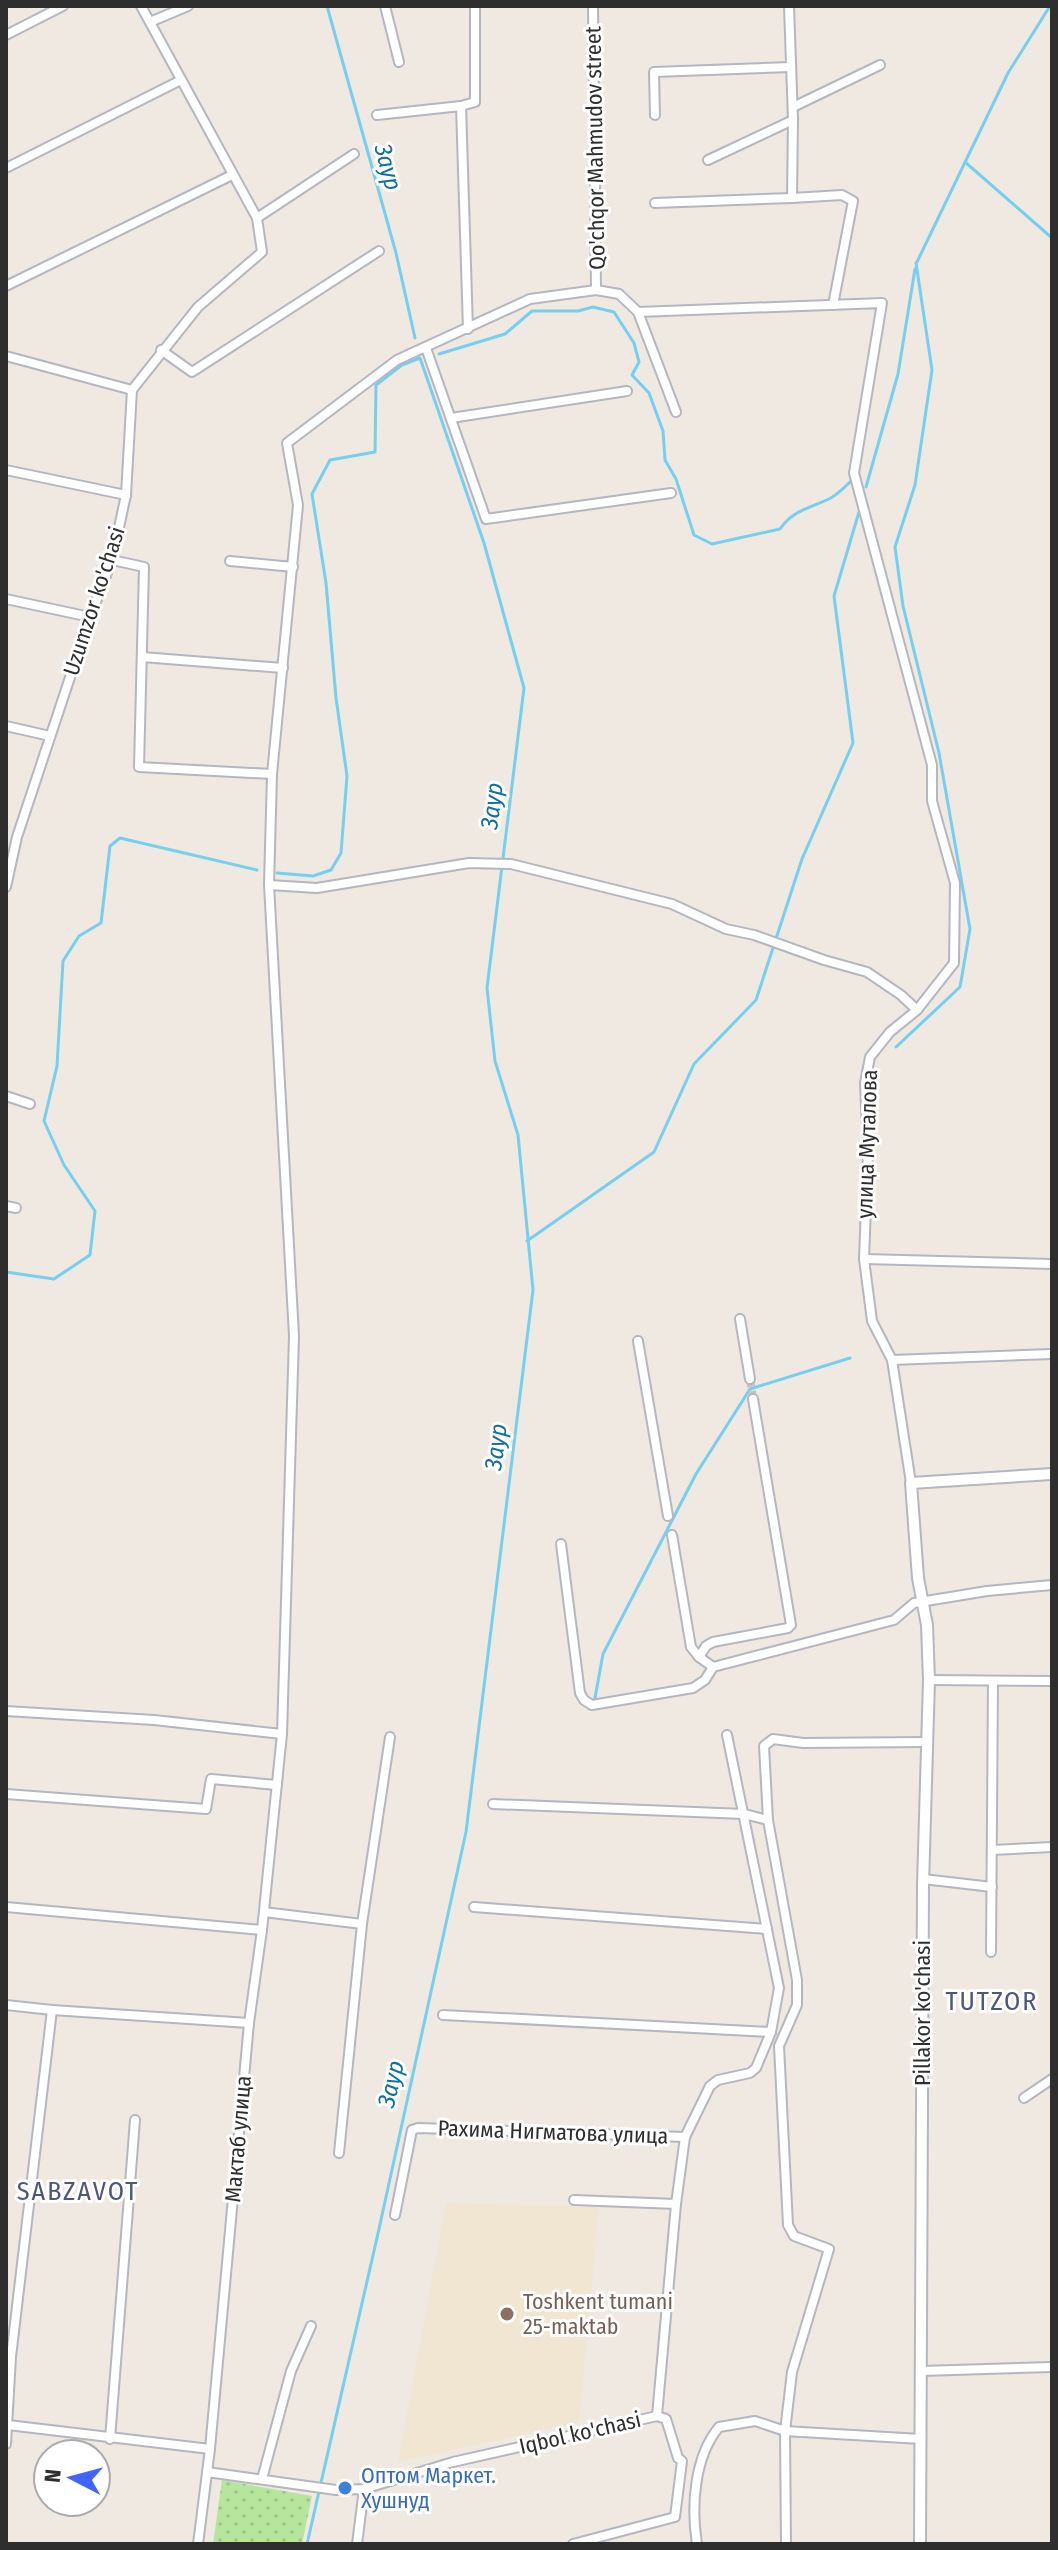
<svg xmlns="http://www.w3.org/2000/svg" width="1058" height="2550" font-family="'Fira Sans Condensed',sans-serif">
<defs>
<pattern id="grass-dots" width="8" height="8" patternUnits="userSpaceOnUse" patternTransform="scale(2)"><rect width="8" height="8" fill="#b6e59e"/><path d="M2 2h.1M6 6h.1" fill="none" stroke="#9dc588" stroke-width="1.8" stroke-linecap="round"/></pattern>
</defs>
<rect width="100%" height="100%" fill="#efe9e1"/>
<!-- education -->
<path fill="#f0e6d1" d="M446,2203L599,2207L579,2422L398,2462Z"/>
<!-- grass -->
<path fill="url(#grass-dots)" d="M222,2480L312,2496L302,2544H213Z"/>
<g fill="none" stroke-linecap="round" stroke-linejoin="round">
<!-- stream -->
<g stroke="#75cff0" stroke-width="3">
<path d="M327,6L396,253L415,338"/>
<path d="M965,162L1052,238"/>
<path d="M917,262L1008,73L1050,6"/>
<path d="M439,354L505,334L532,311H578L593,307L614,312L634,343L639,362L632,375L649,393L663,431L665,460L676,479L694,535L712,544L780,529C793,510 810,508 829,499C837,495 844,488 850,482"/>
<path d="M866,487L898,374L915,269"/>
<path d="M277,873L313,876L331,870L341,853L347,776L336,698L326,583L312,494L330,460L375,452L376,385L402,365L420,358L484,543L524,688L487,988L495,1061L518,1135L533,1290L466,1832L379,2229L307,2544"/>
<path d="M896,1047L960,987L970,929L939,753L903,606L895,547L915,485L932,370L916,263"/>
<path d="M527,1241L654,1152L694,1064L756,1000L802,859L853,743L834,596L859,512"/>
<path d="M6,1272L54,1279L90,1255L95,1211L64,1165L44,1121L57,1066L63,961L79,936L101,923L110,846L120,838L257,870"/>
<path d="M595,1698L603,1654L696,1474L750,1389L850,1358"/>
</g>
<!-- minor-tunnel -->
<path stroke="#c8c4bd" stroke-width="8" stroke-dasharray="8 4" stroke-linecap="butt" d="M750,1379L753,1399"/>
<defs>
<g id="minor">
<path d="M385,6L399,62"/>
<path d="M593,6L596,290"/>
<path d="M789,6L793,120L792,198L842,195L853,201L833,305"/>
<path d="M150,22L188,6"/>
<path d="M6,35L63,6"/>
<path d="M461,106L475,102V6"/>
<path d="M793,107L880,65"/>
<path d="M377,115L461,106L468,329"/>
<path d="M655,115L654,72L791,67"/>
<path d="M708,160L793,120"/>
<path d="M6,168L181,80"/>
<path d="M655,203L792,198"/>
<path d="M257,218L354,154"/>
<path d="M6,286L232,175"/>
<path d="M638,312L882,303L854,473L932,765V801L955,883L954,963L917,1010L890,1032L870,1057L865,1083L868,1152L864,1259L872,1321L892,1360L911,1483"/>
<path d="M426,348L486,519L671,493"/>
<path d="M161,350L192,372L379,251"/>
<path d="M6,356L132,390"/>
<path d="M451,418L627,391"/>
<path d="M6,470L126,495"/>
<path d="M112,560L144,567L139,767L272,774"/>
<path d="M230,561L293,567"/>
<path d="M6,599L90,617"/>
<path d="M142,657L283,668"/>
<path d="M6,726L50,736"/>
<path d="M269,885L317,888L469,863L511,864L672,904L726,929L754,935L824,960L867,972L901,995L917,1010"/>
<path d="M6,887L17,837L90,617L112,560L126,495L132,390L198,307L262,252L257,218L141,6"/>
<path d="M6,1096L30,1104"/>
<path d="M6,1206L16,1208"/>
<path d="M864,1259L1052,1264"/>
<path d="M740,1319L750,1379"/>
<path d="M638,1341L668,1516"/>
<path d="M892,1360L1052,1354"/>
<path d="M561,1544L580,1693L584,1700L592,1705L693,1688L705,1680L713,1667L699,1657L691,1647L672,1535"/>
<path d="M699,1657L706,1646L713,1642L788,1628L791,1625L753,1399"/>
<path d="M713,1667L894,1620L914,1603L987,1591L1052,1585"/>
<path d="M929,1680L1052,1681"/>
<path d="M6,1711L154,1720L282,1734"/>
<path d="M6,1794L206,1809L211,1779L277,1785"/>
<path d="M493,1804L744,1814L768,1820L797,1980V2005L779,2046L788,2225L794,2236L829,2249L792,2372L785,2431L786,2544"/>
<path d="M768,1820L764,1746L773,1739L803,1743L927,1742"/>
<path d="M992,1850L1052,1847"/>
<path d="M923,1879L992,1887"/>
<path d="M6,1907L262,1930"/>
<path d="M474,1907L767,1929"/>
<path d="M264,1912L362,1924"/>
<path d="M991,1952L993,1681"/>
<path d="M6,2005L52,2010L11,2357L6,2444"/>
<path d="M52,2010L249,2023"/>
<path d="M443,2015L771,2032"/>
<path d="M1024,2098L1052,2079"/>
<path d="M339,2153L362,1924L390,1737"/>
<path d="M574,2200L676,2204"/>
<path d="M395,2215L412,2130L418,2128L685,2137"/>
<path d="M922,2371L1052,2367"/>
<path d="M657,2416L676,2204L685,2137L710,2086L718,2080L750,2073L756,2068L771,2032L779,1988L727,1735"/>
<path d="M8,2425L210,2449"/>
<path d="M110,2439L135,2120"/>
<path d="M207,2472L336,2490L364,2489L453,2462L657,2416"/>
<path d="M262,2479L291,2371L311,2326"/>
<path d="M198,2544L210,2449L249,2023L262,1930L282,1734L294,1336L269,885L272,774L298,505L287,443L397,360L530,299L596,290L619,294L638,312L676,412"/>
<path d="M357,2544L364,2489"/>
<path d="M573,2544L675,2517L682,2461L678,2458L666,2419L657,2416"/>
<path d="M697,2544C691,2507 694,2457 719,2427L755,2421L785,2431L921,2439"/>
</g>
<path id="tertiary" d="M920,2544L923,1885L929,1680L927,1625L918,1578L911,1483L1052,1474"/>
</defs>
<!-- minor casing -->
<use href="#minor" stroke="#b4b7c1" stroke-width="12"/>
<!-- tertiary casing -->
<use href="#tertiary" stroke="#b4b7c1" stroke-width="14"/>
<!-- minor -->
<use href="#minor" stroke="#fff" stroke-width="8"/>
<!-- tertiary -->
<use href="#tertiary" stroke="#fff" stroke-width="10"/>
</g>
<!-- markers -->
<circle fill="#8d6e63" stroke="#fff" stroke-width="3" cx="507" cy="2314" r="8"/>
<circle fill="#3f7fe0" stroke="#fff" stroke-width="3" cx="345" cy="2488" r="8"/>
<g text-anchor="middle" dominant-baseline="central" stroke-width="6" stroke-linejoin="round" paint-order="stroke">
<!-- street labels -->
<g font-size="22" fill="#2e2e2e" stroke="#fff">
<text transform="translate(595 148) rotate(-91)">Qo'chqor Mahmudov street</text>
<text transform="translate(94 601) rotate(-72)">Uzumzor ko'chasi</text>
<text transform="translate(867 1144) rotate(-88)">улица Муталова</text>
<text transform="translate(922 2013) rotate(-90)">Pillakor ko'chasi</text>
<text transform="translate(553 2132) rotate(2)">Рахима Нигматова улица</text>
<text transform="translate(238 2139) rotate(-85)">Мактаб улица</text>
<text transform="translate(580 2433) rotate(-13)">Iqbol ko'chasi</text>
</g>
<!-- education labels -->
<g font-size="22" fill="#785e54" stroke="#fff" text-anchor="start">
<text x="523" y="2301">Toshkent tumani<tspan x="523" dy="25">25-maktab</tspan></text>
</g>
<!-- shop labels -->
<g font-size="22" fill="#366cbe" stroke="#fff" text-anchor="start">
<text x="361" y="2475">Оптом Маркет.<tspan x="361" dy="25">Хушнуд</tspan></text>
</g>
<!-- water labels -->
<g font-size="24" font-style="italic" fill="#0d6fa3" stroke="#fff">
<text transform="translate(388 167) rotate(75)">Заур</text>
<text transform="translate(492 806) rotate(-83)">Заур</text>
<text transform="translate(496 1447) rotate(-83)">Заур</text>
<text transform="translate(391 2084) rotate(-77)">Заур</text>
</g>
<!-- quarter labels -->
<g font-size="26" letter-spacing="2" fill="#4d5680" stroke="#fff">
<text x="992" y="2001">TUTZOR</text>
<text x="78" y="2191">SABZAVOT</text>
</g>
</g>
<!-- border -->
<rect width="1058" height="2550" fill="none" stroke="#2e2e2e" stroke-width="16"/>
<!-- north arrow -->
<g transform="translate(72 2478) rotate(276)"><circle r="38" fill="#ffffff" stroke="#ababab" stroke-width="2"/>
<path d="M0-6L14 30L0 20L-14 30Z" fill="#4264fb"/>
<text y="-12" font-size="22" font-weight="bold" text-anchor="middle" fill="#2e2e2e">N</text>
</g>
</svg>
